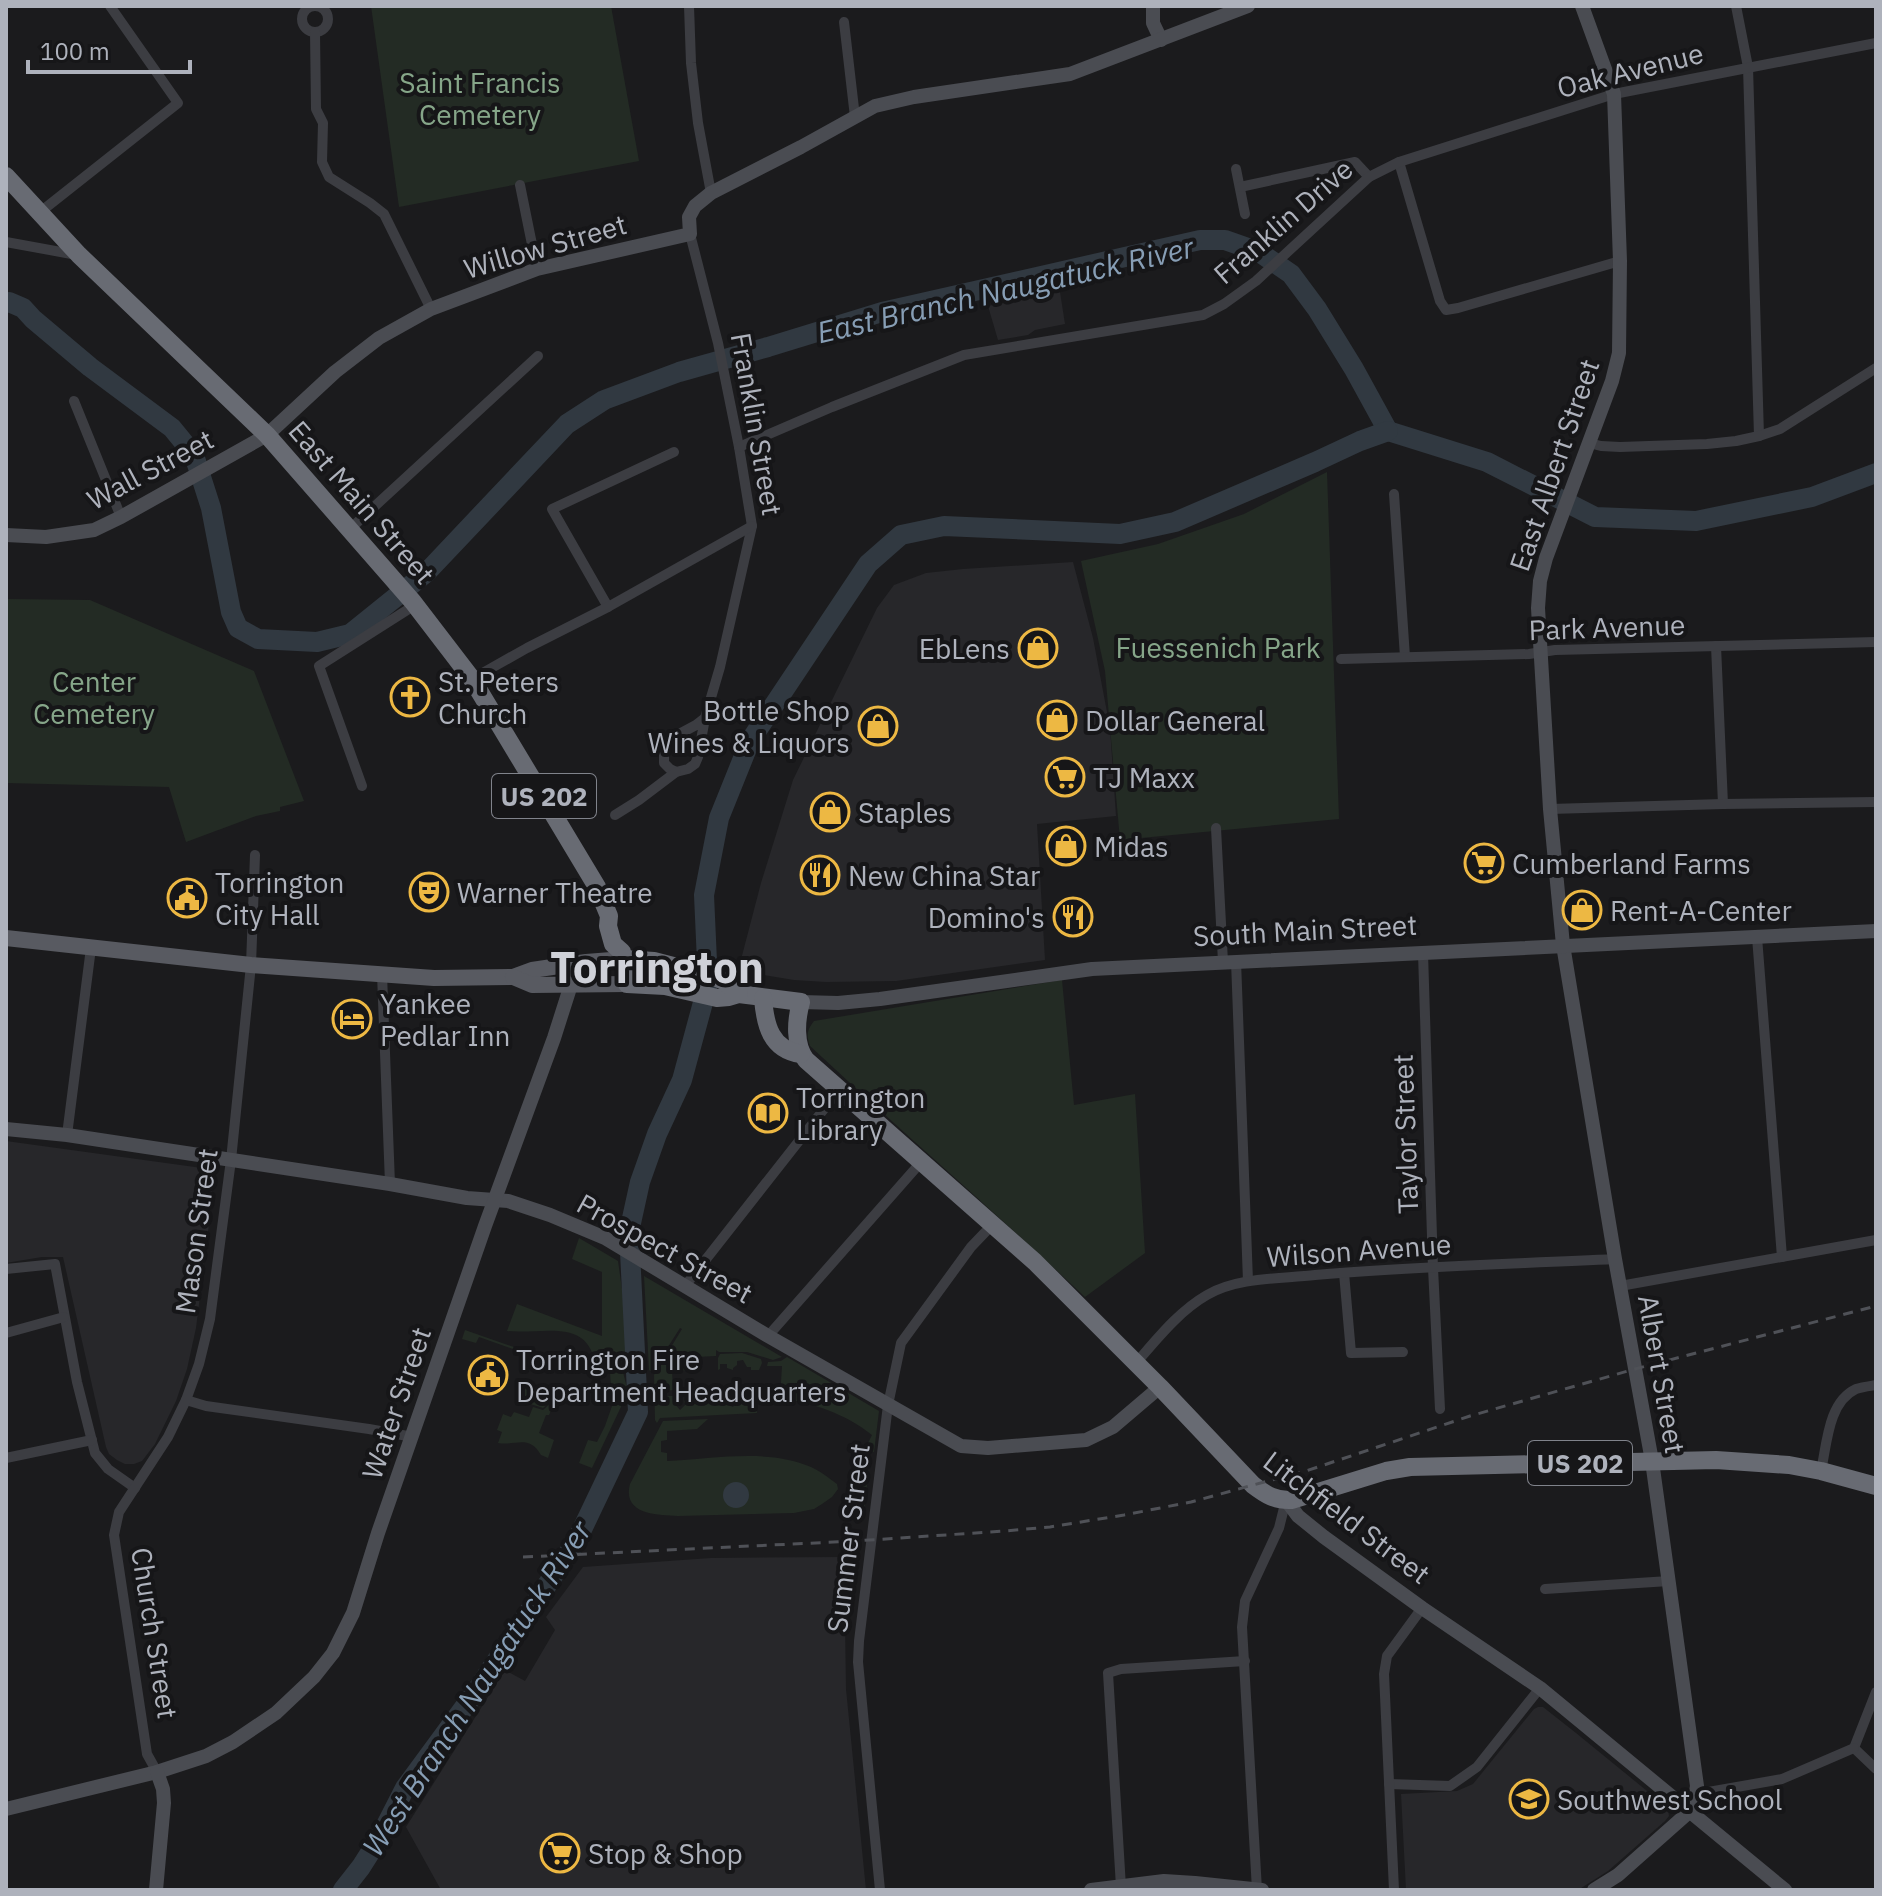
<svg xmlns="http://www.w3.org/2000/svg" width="1882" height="1896" font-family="'IBM Plex Sans',sans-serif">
<rect width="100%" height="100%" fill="#1b1b1d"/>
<!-- built -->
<g fill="#27272a">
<path d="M1060,292L1065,324L1035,330L1028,335L998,340L988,306Z"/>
<path d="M1073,562L1093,638L1110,728L1116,816L1037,824L1045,960L896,981L826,982L794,980L738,971L761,883L793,780L877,608L894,585L926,573L963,569Z"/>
<path d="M6,1141L202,1168L209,1171L212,1176V1200L196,1328L187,1369L176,1401L155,1444L142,1461L134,1464H125L117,1460L109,1454L106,1447L63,1257H42L6,1263Z"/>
<path d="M844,1557L846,1689L866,1890H441L406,1827L505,1670L525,1681L555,1630L546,1617L583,1567L711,1558Z"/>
<path d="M1538,1707H1543L1576,1733L1663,1804L1668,1810L1669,1816L1665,1821L1608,1871L1578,1890H1406L1401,1794L1457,1791L1473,1784L1534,1709Z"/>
</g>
<!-- green -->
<g fill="#232b24">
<path d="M371,6H611L639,161L399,207Z"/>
<path d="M1327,472L1339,819L1120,840L1105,671L1081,561L1158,544L1244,514Z"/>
<path d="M6,599L90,600L254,671L304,801L280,807V811L256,816L186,842L169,787L6,783Z"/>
<path d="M1062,980L1074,1105L1135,1094L1145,1253L1085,1297C995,1212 901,1131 810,1046C806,1035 807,1030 814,1021Z"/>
<path d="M579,1238L618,1261L630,1345L621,1364L628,1392L592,1468L579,1463L588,1440L597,1442L605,1426L612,1406L610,1372L596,1371C592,1315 543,1335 507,1331L517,1304L602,1336V1272L572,1259Z"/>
<path d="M644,1276L782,1357L773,1360L747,1352H719L716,1350V1356L696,1357V1370L672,1371L673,1390L666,1391V1396H673L674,1400H679L675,1404L680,1410L686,1404L684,1402L686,1398L691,1401V1404H697L698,1399L702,1396L708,1398V1401L715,1400V1395L727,1397V1404L733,1407L735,1404L744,1403L745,1398L747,1396L756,1395L757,1413L660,1418L657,1423L655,1420L654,1375L682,1329L680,1328L652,1372L649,1370Z"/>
<path d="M465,1330L534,1354L536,1355L533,1364L525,1363L527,1354L479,1337L476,1343L462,1339Z"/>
<path d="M742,1353L761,1359L762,1363L759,1370H751V1367H747L743,1360L737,1361V1365L733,1368V1370L727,1368V1364H720V1369L718,1370V1358L720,1354Z"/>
<path d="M787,1357L879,1411L874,1452L866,1450V1447L872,1435C846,1414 813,1403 780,1398L782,1366H767L768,1362L781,1361Z"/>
<path d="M522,1388L553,1399L543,1408L521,1401L518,1399Z"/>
<path d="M551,1403L553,1406L549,1415H546L539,1433L554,1440L548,1458L541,1455C529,1434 516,1446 498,1443L502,1432L497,1430L503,1414L511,1417L514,1412L529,1417L533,1407L543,1410Z"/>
<path d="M708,1419L697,1429L667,1431V1440L661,1441V1452L667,1453V1461C714,1459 767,1448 811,1467C820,1471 829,1478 837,1484L838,1489L832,1497L822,1504L814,1509L794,1513L678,1516C657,1515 622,1515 630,1484L663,1421Z"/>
<path d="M864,1467L869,1468L863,1521L854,1519V1508L861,1507Z"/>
</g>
<!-- water -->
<circle fill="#313941" cx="736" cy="1495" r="13"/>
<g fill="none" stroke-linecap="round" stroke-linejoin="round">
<!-- river -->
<g stroke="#313941" stroke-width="20">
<path d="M6,303L9,302L23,308L33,319L90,367L172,428L194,455L211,508L231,612L238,628L258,639L317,642L350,634L427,572L567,424L604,400L679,372L768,347L882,312L1200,240H1225L1259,252L1291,274L1317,309L1354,369L1388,431"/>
<path d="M1388,431L1487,462L1595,517L1696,521L1812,497L1876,473"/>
<path d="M343,1890L361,1867L380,1837L405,1788L477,1690L577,1540L638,1412L629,1232L640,1182L657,1134L682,1080L708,984L704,895L719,818L750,741L868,564L901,535L944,526L1120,534L1175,522L1315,462L1360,441L1388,431"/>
</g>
<!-- street -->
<g stroke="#3c3d42" stroke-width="10">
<path d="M689,6L691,63L698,123L711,193"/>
<path d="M1736,6L1748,67L1759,436"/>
<circle cx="315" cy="19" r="13"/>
<path d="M844,22L855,117"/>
<path d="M315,32L316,109L323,123L322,162L329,177L370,203L384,214L431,309"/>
<path d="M1399,162L1440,301L1446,310L1458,308L1620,261"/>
<path d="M1236,169L1245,214"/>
<path d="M520,185L537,269"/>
<path d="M1240,187L1355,162L1369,177"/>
<path d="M39,213L178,103L110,6"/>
<path d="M690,234L718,343L739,447L752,526L720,667L705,718L698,757L695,764L688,769L676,772L670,769L664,763V747L668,740L696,725L705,718"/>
<path d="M6,242L77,255"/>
<path d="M74,401L121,517"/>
<path d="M1589,443L1601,446L1620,447L1707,444L1736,441L1759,436L1780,429L1876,368"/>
<path d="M739,447L832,407L964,355L1203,315L1224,304L1256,281L1369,177L1399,162L1614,94L1876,43"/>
<path d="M1394,494L1405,657"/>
<path d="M350,529L538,356"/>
<path d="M608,607L552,509L674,452"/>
<path d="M1716,646L1723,804"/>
<path d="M1341,659L1529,654L1555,650L1876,642"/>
<path d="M472,679L527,648L608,607L752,526"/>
<path d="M362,786L319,666L415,605"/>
<path d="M1550,809L1723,804L1876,802"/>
<path d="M615,815L639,800L676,772"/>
<path d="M1216,828L1223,962"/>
<path d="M1757,937L1782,1257"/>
<path d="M1423,953L1433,1268L1440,1409"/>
<path d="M1236,961L1248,1281"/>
<path d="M382,974L390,1184"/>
<path d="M67,1135L91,948"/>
<path d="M6,1269L55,1264L77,1382L95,1453L108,1469L135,1488"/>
<path d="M1344,1273L1351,1353L1403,1352"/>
<path d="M685,1286L839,1090"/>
<path d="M1620,1286L1876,1240"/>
<path d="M6,1333L64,1317"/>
<path d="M768,1336L922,1161"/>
<path d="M1136,1363C1157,1339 1179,1311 1207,1295C1238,1277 1280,1279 1315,1275C1415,1266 1515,1264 1615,1259"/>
<path d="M186,1400L206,1406L369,1429L413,1437"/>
<path d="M6,1458L92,1440"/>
<path d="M1821,1471C1827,1444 1828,1402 1856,1389C1862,1387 1870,1386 1876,1385"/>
<path d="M1545,1589L1669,1581"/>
<path d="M1876,1692L1854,1748L1876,1769"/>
<path d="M157,1772L147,1754L114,1535L119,1512L168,1437L186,1400L199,1364L210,1319L231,1160L251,965L255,855"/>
<path d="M1389,1784L1450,1786L1477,1767L1540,1688"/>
<path d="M1697,1794L1782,1779L1854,1748"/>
<path d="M1121,1887L1108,1673L1121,1669L1245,1661"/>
<path d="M880,1890L858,1662L859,1641L888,1405L901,1343L971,1247L993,1224"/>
<path d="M1257,1890L1242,1627L1245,1601L1279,1528L1286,1500"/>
<path d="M1394,1890L1384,1674L1387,1656L1422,1608"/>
</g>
<!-- secondary -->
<g stroke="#4a4c52" stroke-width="14">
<path d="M1153,6V23L1161,40"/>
<path d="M1582,6L1614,94L1620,261L1619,353L1612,381L1546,558L1540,581L1538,608L1550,809L1563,945L1615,1259L1652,1461L1697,1786L1694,1804L1689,1812L1618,1875L1594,1890"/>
<path d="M6,535L46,537L94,530L121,517L267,435L335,372L379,338L431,309L537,269L690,234L689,217L695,206L711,193L801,147L875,106L914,97L1070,74L1248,6"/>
<path d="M801,1002L838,1003L880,999L1092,969L1876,931"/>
<path d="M6,1129L67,1135L390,1184L467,1198L508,1201L550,1215L605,1238L768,1336L961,1446L988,1448L1086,1440L1113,1427L1160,1387"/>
<path d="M1286,1500L1298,1516L1324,1537L1422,1608L1540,1688L1785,1890"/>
<path d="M6,1809L157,1772L206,1756L233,1742L276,1713L314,1677L333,1653L353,1613L378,1533L485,1226L554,1038L569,991L570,964"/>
<path d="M156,1890L164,1803L163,1789L157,1772"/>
<path d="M1091,1890L1164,1881L1195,1883L1262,1890"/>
</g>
<!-- primary -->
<g stroke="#585a61" stroke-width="16">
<path d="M6,938L251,965L434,978L513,977L532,970L586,962L624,959"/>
<path d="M513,977L532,985L627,984"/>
</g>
<!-- highway -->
<g stroke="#686b73" stroke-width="18">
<path d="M6,176L79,255L267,435L413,602L472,679L597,887L609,916L608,926L613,944L622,952L627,984L665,986L717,998L729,997L739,994L801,1002C796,1020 794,1045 806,1060L1035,1262L1160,1387L1253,1485C1266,1495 1276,1501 1292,1500L1386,1471L1410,1467L1716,1460L1789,1465L1821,1471L1876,1486"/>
<path d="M624,959L654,961L712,976L724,981L739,994"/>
<path d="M763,998C765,1025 771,1050 801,1054"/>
</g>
<!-- rail -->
<path stroke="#4f5157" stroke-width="3" stroke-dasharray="10 8" stroke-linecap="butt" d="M523,1557L855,1541L1005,1531L1050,1527L1124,1515L1191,1502L1253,1485L1306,1471L1470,1416L1635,1369L1876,1306"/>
</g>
<!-- icons -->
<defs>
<symbol id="shop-ring" viewBox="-11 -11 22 22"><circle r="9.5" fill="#161618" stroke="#edb843" stroke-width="1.5"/><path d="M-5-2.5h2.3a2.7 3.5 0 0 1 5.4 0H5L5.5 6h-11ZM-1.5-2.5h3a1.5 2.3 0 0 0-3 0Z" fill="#edb843"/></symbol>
<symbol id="church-ring" viewBox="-11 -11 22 22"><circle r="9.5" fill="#161618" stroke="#edb843" stroke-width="1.5"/><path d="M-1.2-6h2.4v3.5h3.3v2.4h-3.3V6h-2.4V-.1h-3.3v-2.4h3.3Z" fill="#edb843"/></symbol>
<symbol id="supermarket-ring" viewBox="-11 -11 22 22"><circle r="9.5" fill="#161618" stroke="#edb843" stroke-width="1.5"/><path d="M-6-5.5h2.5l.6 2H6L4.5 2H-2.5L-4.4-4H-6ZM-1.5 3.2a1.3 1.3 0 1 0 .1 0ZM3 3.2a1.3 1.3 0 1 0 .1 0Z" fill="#edb843"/></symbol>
<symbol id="restaurant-ring" viewBox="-11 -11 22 22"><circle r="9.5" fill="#161618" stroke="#edb843" stroke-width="1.5"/><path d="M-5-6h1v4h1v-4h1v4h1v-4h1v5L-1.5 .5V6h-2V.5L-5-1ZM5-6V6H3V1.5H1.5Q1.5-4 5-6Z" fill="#edb843"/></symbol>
<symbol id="theatre-ring" viewBox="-11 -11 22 22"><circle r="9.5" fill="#161618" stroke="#edb843" stroke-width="1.5"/><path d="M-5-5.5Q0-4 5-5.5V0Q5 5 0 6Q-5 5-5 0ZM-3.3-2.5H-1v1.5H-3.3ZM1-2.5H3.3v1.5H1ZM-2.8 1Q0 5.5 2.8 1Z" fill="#edb843"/></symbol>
<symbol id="civic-ring" viewBox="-11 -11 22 22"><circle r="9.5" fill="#161618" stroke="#edb843" stroke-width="1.5"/><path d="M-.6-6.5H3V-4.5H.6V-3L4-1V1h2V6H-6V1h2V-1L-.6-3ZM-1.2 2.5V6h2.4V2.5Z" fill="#edb843"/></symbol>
<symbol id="hotel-ring" viewBox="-11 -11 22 22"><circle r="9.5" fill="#161618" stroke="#edb843" stroke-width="1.5"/><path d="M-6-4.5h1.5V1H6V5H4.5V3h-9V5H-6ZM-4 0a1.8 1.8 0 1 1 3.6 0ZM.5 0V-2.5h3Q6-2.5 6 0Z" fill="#edb843"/></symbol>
<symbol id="library-ring" viewBox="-11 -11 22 22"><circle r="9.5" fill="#161618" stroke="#edb843" stroke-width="1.5"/><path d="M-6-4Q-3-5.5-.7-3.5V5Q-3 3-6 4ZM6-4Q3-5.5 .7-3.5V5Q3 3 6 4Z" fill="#edb843"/></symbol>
<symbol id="school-ring" viewBox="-11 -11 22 22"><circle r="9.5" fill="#161618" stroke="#edb843" stroke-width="1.5"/><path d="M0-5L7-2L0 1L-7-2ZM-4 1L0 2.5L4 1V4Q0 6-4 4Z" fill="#edb843"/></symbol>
</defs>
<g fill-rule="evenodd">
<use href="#shop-ring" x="1016" y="626" width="44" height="44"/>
<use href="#church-ring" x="388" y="675" width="44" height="44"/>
<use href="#shop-ring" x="1035" y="698" width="44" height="44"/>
<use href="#shop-ring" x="856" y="704" width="44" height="44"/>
<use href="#supermarket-ring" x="1043" y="755" width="44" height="44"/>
<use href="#shop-ring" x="808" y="790" width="44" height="44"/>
<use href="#shop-ring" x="1044" y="824" width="44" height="44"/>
<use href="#supermarket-ring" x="1462" y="841" width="44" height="44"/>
<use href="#restaurant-ring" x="798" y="853" width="44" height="44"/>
<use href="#theatre-ring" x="407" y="870" width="44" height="44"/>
<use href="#civic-ring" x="165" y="876" width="44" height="44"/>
<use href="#shop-ring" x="1560" y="888" width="44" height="44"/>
<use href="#restaurant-ring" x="1051" y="895" width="44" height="44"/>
<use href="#hotel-ring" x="330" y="997" width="44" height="44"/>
<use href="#library-ring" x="746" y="1091" width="44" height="44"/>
<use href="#civic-ring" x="466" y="1353" width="44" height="44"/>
<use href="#school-ring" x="1507" y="1777" width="44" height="44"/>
<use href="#supermarket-ring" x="538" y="1831" width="44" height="44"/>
</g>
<g text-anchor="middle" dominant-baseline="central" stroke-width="8" stroke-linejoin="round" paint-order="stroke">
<!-- shield labels -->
<g fill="#161618" stroke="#80838b" stroke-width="2">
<rect x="492" y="774" width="104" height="44" rx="6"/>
<rect x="1528" y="1441" width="104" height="44" rx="6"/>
</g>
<g font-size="26" font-weight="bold" fill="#aeb2bc">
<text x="544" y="796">US 202</text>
<text x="1580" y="1463">US 202</text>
</g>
<!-- street labels -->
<g font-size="28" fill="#aeb2bc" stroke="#161618">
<text transform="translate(1630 70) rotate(-14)">Oak Avenue</text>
<text transform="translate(1283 221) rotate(-41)">Franklin Drive</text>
<text transform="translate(545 246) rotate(-16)">Willow Street</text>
<text transform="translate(757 424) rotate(80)">Franklin Street</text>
<text transform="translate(1554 465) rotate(-71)">East Albert Street</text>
<text transform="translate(150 469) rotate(-28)">Wall Street</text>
<text transform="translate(362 502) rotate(49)">East Main Street</text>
<text transform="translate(1607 627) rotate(-2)">Park Avenue</text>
<text transform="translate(1305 930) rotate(-3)">South Main Street</text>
<text transform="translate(1405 1134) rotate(-92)">Taylor Street</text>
<text transform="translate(196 1231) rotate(-82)">Mason Street</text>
<text transform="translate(665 1248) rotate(29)">Prospect Street</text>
<text transform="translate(1359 1250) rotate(-4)">Wilson Avenue</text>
<text transform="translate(1662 1374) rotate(80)">Albert Street</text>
<text transform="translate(396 1403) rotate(-71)">Water Street</text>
<text transform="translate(1347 1517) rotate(37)">Litchfield Street</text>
<text transform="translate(848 1538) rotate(-83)">Summer Street</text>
<text transform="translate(155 1633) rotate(81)">Church Street</text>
</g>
<!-- park labels -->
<g font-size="28" fill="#86a689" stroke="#161618">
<text x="480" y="82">Saint Francis<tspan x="480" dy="32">Cemetery</tspan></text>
<text x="1218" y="647">Fuessenich Park</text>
<text x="94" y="681">Center<tspan x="94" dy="32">Cemetery</tspan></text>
</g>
<!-- poi labels -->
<g font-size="28" fill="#aeb2bc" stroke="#161618" text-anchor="start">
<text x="1010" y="648" text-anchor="end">EbLens</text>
<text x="438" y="681">St. Peters<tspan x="438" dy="32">Church</tspan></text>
<text x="850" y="710" text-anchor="end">Bottle Shop<tspan x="850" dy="32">Wines &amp; Liquors</tspan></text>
<text x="1085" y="720">Dollar General</text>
<text x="1093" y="777">TJ Maxx</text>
<text x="858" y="812">Staples</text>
<text x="1094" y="846">Midas</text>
<text x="1512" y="863">Cumberland Farms</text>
<text x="848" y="875">New China Star</text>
<text x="215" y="882">Torrington<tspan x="215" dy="32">City Hall</tspan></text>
<text x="457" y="892">Warner Theatre</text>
<text x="1610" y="910">Rent-A-Center</text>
<text x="1045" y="917" text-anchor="end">Domino's</text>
<text x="380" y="1003">Yankee<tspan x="380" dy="32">Pedlar Inn</tspan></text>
<text x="796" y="1097">Torrington<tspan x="796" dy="32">Library</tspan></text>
<text x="516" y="1359">Torrington Fire<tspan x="516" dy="32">Department Headquarters</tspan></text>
<text x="1557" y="1799">Southwest School</text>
<text x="588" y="1853">Stop &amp; Shop</text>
</g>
<!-- water labels -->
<g font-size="30" font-style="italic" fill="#879eb5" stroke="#161618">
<text transform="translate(1005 289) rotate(-13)">East Branch Naugatuck River</text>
<text transform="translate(476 1688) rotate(-57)">West Branch Naugatuck River</text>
</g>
<!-- town labels -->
<g font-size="44" font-weight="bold" fill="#cfd1d8" stroke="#161618">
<text x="657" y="966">Torrington</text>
</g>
</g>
<!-- border -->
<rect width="1882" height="1896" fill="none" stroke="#aeb2bc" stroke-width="16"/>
<!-- scale -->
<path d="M28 60v12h162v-12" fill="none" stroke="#aeb2bc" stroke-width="4"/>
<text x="40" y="60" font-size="24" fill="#aeb2bc" stroke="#161618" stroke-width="6" paint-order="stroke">100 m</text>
</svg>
